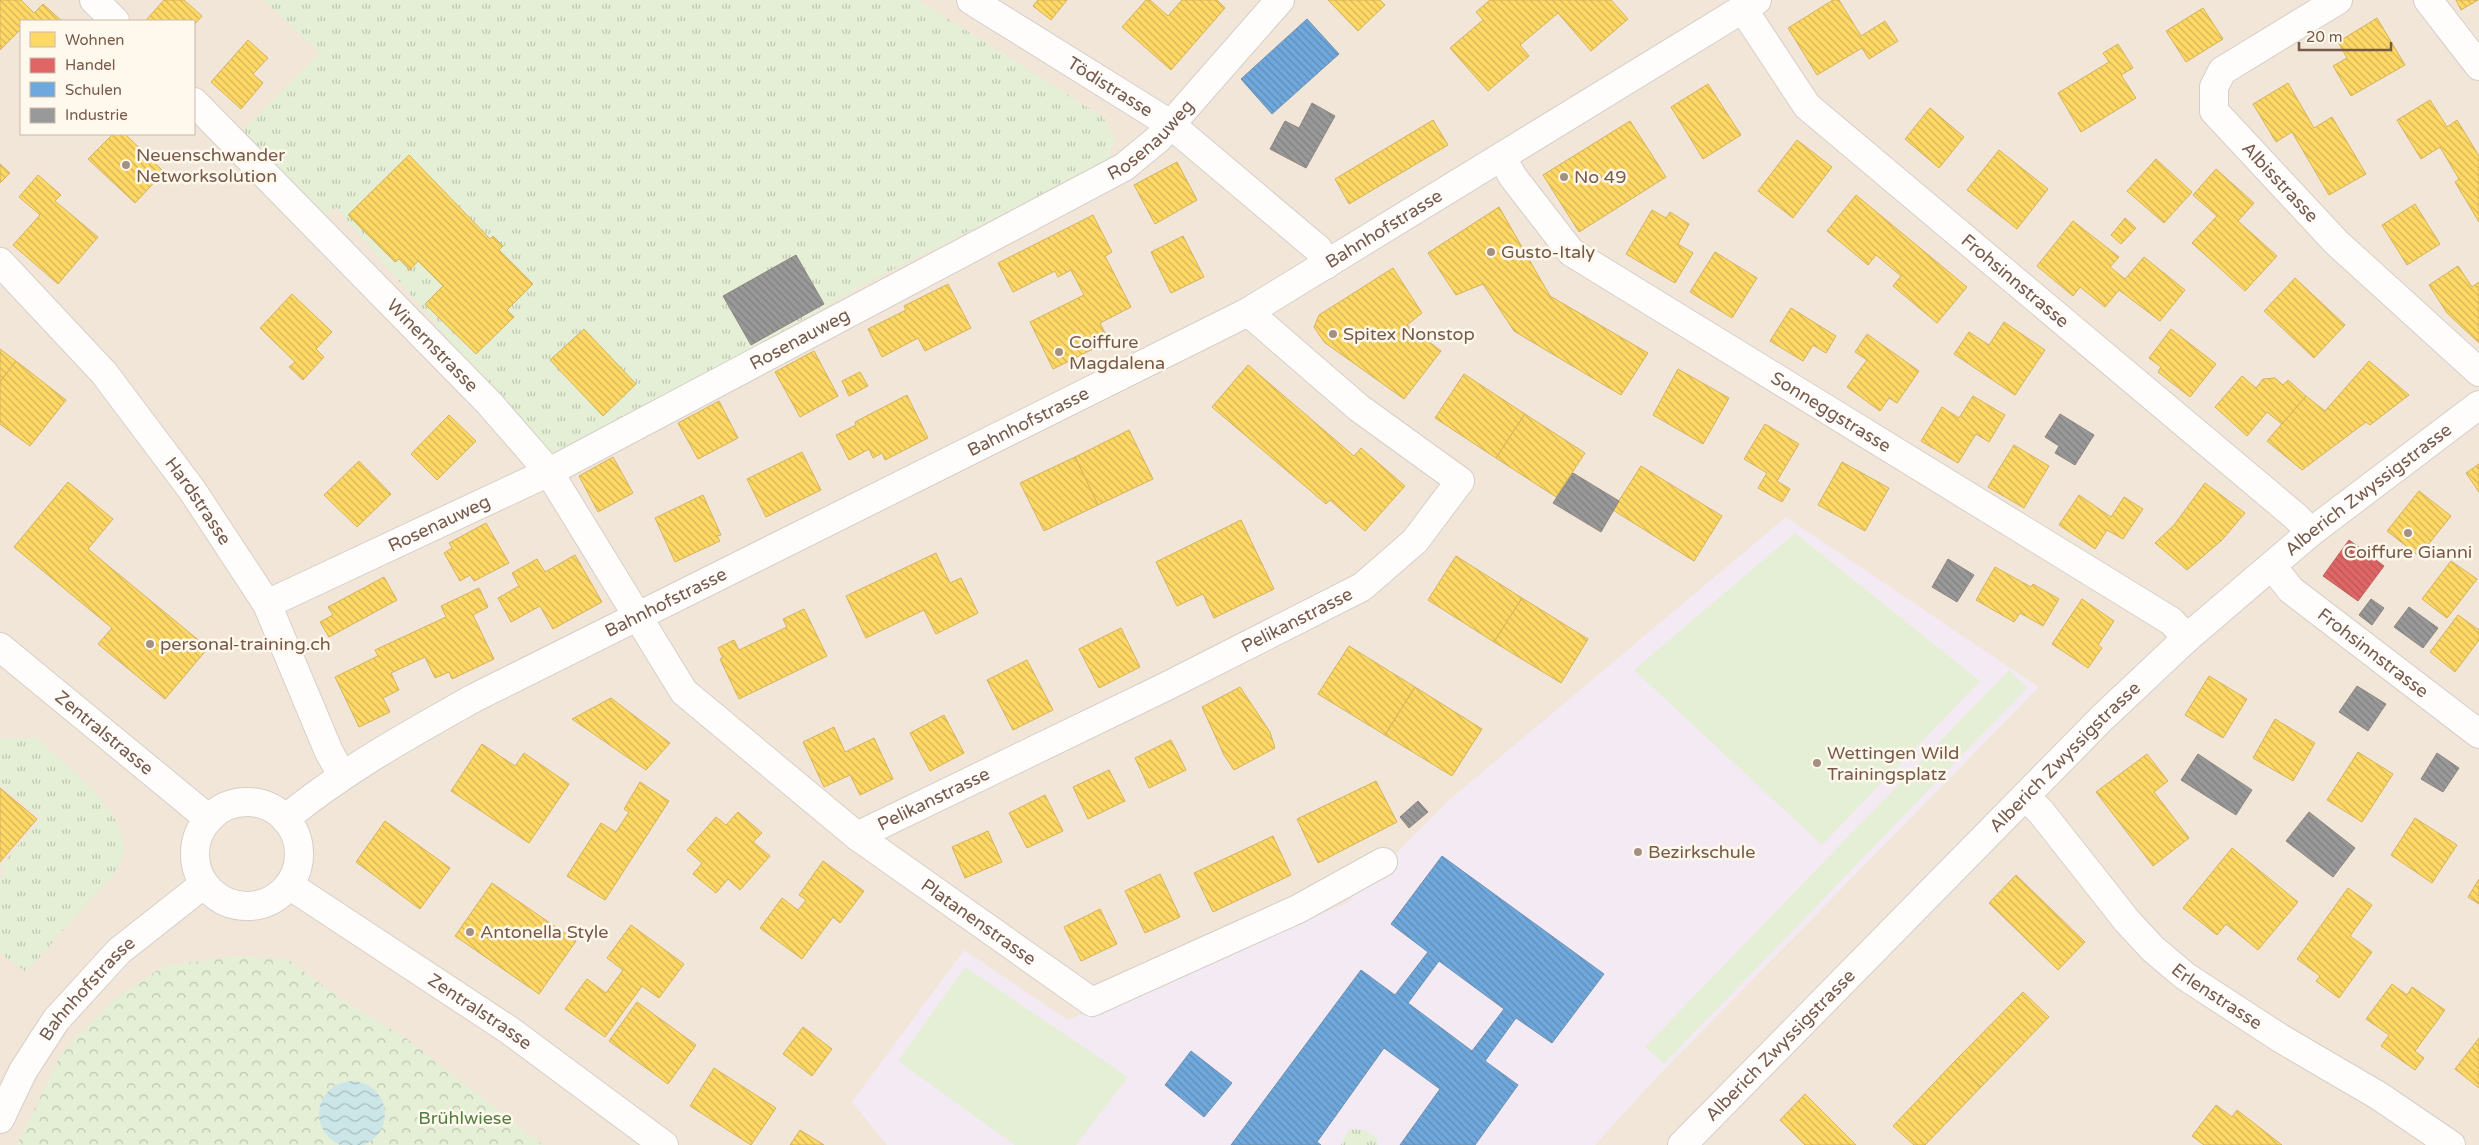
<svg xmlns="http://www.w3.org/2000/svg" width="2479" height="1145" font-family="'Varela Round',sans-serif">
<defs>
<pattern id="grass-tufts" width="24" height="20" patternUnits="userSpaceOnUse" patternTransform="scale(1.25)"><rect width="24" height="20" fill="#e4efd6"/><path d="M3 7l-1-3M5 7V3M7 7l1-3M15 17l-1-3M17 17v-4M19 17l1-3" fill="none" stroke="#bec5b0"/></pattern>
<pattern id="park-crowns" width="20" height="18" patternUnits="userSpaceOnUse" patternTransform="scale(1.25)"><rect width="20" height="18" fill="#e4efd6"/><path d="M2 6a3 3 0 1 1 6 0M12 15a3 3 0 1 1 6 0" fill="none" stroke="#bec5b0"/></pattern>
<pattern id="water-waves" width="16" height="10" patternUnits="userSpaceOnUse" patternTransform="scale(1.25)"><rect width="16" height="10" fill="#cce6e8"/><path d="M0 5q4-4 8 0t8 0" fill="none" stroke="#aabdbe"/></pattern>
<pattern id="homes-back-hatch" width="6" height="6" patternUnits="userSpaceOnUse" patternTransform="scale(1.25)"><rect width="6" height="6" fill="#ffd966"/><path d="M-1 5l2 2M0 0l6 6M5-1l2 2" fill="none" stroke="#d3b356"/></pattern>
<pattern id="shops-back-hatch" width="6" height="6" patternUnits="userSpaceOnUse" patternTransform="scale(1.25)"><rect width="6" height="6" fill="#e06666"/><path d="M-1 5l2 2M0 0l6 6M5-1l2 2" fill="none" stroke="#ba5756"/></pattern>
<pattern id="schools-back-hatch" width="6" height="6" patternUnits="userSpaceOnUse" patternTransform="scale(1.25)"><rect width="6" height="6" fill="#6fa8dc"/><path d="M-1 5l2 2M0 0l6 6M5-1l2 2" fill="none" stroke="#608cb4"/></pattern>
<pattern id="industry-back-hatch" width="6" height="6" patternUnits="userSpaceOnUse" patternTransform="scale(1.25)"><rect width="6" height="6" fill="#999"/><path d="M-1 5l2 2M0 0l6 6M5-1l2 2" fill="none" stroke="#82807f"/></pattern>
</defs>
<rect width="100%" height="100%" fill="#f8f3eb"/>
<!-- residential -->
<path fill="#f1e6d8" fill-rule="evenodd" d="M0,0H2479V1145H0ZM21,21H194V134H21Z"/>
<!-- education -->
<path fill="#f4eaf3" d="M1786,517L2039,687L1657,1077L1595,1145H887L852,1102L964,950L1068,1020L1347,903L1449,800Z"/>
<!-- grass -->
<g fill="url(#grass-tufts)">
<path d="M264,0H918L1103,117L1115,139L1108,160L863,285L553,462L336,207L325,217L238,135L320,53Z"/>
<path d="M0,738H37C64,764 126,809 123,850C123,856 120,863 118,869L26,972L0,953V879L5,873L0,867L41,819L0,784Z"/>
<path d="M1349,1129L1365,1130L1377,1138L1378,1145H1341Z"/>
</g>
<!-- park -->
<path fill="url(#park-crowns)" d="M239,956L289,960L339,998L407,1039L543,1145H17L62,1052L116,998L164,966Z"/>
<!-- pitch -->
<g fill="#e4efd6">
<path d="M1795,533L1980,681L1822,845L1634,670Z"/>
<path d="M2009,670L2027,688L1664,1064L1645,1047Z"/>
<path d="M965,967L1128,1077L1076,1145H1015L898,1061Z"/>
</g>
<!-- water -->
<circle fill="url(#water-waves)" cx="352" cy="1114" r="33"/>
<!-- homes -->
<g fill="url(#homes-back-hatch)" stroke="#d6b35e">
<path d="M0,0H21L34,13L43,4L62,21H21V31L20,30L0,50Z"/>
<path d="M164,0H184L202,16L194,25V21H150L147,19Z"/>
<path d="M1038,0H1067L1051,20L1033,6Z"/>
<path d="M1146,0H1150L1168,16L1182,0H1217L1225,8L1171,70L1122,27Z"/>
<path d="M1328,0H1380L1385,5L1358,31Z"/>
<path d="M1490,0H1611L1628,19L1591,51L1558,13L1520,45L1529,56L1488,91L1450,48L1483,20L1476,12Z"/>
<path d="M1833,0H1839L1861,36L1885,21L1898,41L1869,59L1862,48L1817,75L1788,28Z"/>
<path d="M2456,0H2478L2461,10Z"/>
<path d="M2203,8L2223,39L2186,62L2166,31Z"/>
<path d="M2377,18L2405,65L2351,96L2333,66L2347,58L2338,42Z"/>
<path d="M248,40L268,58L253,74L263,83L241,109L211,82Z"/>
<path d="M2118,44L2133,68L2121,75L2136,98L2081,132L2058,93L2109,62L2103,53Z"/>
<path d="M2288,83L2314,128L2332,117L2366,174L2329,195L2292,132L2276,142L2253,104Z"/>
<path d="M1708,84L1741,135L1703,159L1671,107Z"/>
<path d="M2430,100L2447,127L2457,120L2479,156V222L2455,182L2459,179L2440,147L2421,159L2397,120Z"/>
<path d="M1930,108L1964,137L1939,168L1905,139Z"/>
<path d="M1433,120L1448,145L1349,204L1335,179Z"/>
<path d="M1630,121L1666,177L1579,232L1543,175Z"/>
<path d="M113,134H125L164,172L135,203L88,159Z"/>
<path d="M1797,140L1832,167L1793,218L1758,191Z"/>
<path d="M1999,150L2048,189L2017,229L1967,190Z"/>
<path d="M409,155L490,239L493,236L503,246L499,250L533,284L507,310L514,317L476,354L425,304L443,286L418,261L410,270L399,259L395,262L348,215Z"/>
<path d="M2156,159L2192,192L2164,223L2127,191Z"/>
<path d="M1177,162L1197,200L1155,224L1134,185Z"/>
<path d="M0,164L10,173L0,183Z"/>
<path d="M2216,169L2254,203L2238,221L2277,256L2245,291L2192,243L2217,216L2193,195Z"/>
<path d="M38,175L61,195L55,201L98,237L58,284L13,245L40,215L19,197Z"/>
<path d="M1856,195L1967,287L1937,323L1893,286L1901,276L1876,255L1868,265L1827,231Z"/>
<path d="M2415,204L2440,244L2407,265L2382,225Z"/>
<path d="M1499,207L1550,296L1648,353L1621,395L1514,331L1483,284L1456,295L1428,253Z"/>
<path d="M1652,210L1666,218L1670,212L1689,224L1678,244L1693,253L1675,283L1626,254Z"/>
<path d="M1093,215L1112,252L1105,256L1131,307L1100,323L1109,341L1053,369L1030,322L1084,295L1071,270L1058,277L1055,271L1013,292L998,263Z"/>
<path d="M2125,218L2136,228L2121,244L2111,235Z"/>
<path d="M2073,221L2119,257L2110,267L2125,279L2144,257L2185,290L2160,321L2119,290L2105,307L2080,287L2073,296L2037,266Z"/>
<path d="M1183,236L1204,277L1171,293L1151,252Z"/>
<path d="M1715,252L1757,278L1732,318L1690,292Z"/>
<path d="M2458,266L2472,287L2479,282V343L2447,313L2429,285Z"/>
<path d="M1393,268L1422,313L1407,325L1441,351L1404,399L1324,342L1314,327L1319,315Z"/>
<path d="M2295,278L2345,325L2314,358L2264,311Z"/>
<path d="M948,284L971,328L925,351L918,338L882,357L868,329L906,310L904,306Z"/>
<path d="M292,294L332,332L316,349L324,357L303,380L289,367L295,362L260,328Z"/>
<path d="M1791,308L1836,336L1826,353L1813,345L1803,361L1770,341Z"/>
<path d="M2004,322L2045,350L2015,395L1954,354L1969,332L1989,345Z"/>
<path d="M584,329L636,384L603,416L550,360Z"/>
<path d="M2171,329L2216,364L2190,397L2158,372L2161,367L2149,358Z"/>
<path d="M1867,334L1919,371L1897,403L1889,398L1880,411L1847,387L1867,360L1855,352Z"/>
<path d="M0,349L16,361L0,382Z"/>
<path d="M814,351L838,396L800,417L775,372Z"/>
<path d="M16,361L66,400L30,446L0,424V382Z"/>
<path d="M2369,361L2409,395L2370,425L2366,422L2302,470L2267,441L2306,396L2325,411Z"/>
<path d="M1248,365L1354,456L1361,448L1405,486L1365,531L1330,500L1326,504L1212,407Z"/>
<path d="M1678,369L1729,398L1703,444L1653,415Z"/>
<path d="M860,372L868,386L849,396L842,381Z"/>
<path d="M1464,374L1525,414L1496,458L1435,418Z"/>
<path d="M2242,376L2256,388L2263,379L2275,378L2283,385L2288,380L2306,396L2282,424L2267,412L2247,436L2215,407Z"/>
<path d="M907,395L928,438L885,460L882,453L873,458L869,449L849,460L836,435L856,425L855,422Z"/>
<path d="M1973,396L2005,415L1989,442L1976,434L1958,463L1921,441L1942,407L1959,418Z"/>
<path d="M719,401L738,438L698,459L678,423Z"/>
<path d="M1525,414L1585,453L1556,497L1496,458Z"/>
<path d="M449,415L476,441L437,480L411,454Z"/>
<path d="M1765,424L1799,444L1777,481L1790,489L1782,502L1758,488L1767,473L1744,459Z"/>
<path d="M1129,430L1153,479L1098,505L1075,457Z"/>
<path d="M2014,445L2049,466L2024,508L1988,487Z"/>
<path d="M802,452L821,490L766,517L747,479Z"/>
<path d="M613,457L633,493L598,512L579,476Z"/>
<path d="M1075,457L1098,505L1044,531L1020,483Z"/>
<path d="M359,461L391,494L357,527L324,495Z"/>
<path d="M1842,462L1889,488L1865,531L1818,505Z"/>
<path d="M2479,464V492L2466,473Z"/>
<path d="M1641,466L1722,516L1694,561L1613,510Z"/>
<path d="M68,482L113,519L88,549L208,648L165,699L98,644L112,628L14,547Z"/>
<path d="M2205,483L2245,513L2222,540L2187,570L2155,543L2174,525Z"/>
<path d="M2419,491L2451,516L2419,556L2387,531Z"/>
<path d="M703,495L721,535L717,536L720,541L675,562L655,518Z"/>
<path d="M2079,495L2111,517L2124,497L2143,509L2123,539L2107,530L2095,549L2059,525Z"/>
<path d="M1241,520L1274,589L1214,618L1203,594L1177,606L1156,562Z"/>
<path d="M486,523L509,563L474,581L470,575L460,581L444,553L452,548L449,543Z"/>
<path d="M936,553L950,583L961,578L978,613L936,634L924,610L866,638L846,596Z"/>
<path d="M575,555L602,602L553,629L540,606L511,622L498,598L519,586L512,573L537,559L545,572Z"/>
<path d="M1456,556L1522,598L1494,642L1428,600Z"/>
<path d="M2451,561L2477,579L2447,618L2422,599Z"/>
<path d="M1995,567L2031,587L2033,584L2059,599L2043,626L2020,613L2014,622L1976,600Z"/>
<path d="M384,577L397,600L329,637L320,622L333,615L328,607Z"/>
<path d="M479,588L488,607L473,615L494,659L452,679L449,672L435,678L425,657L391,673L399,690L383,698L390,712L359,727L335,677L378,656L375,650L446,617L441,606Z"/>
<path d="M1522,598L1588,639L1561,683L1494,642Z"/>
<path d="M2082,599L2114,621L2098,645L2102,648L2088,668L2052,644Z"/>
<path d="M804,609L827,656L739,699L720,659L723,658L718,648L734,640L739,650L787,627L783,619Z"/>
<path d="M2458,615L2479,630V640L2455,672L2430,652Z"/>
<path d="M1121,628L1140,667L1099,688L1079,649Z"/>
<path d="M1349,646L1415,687L1385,735L1318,694Z"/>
<path d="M1027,660L1053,710L1013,730L987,680Z"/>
<path d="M2209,676L2247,699L2223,738L2185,715Z"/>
<path d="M1240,687L1270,732L1275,748L1234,770L1224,755L1202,707Z"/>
<path d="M1415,687L1482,729L1452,776L1385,735Z"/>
<path d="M611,698L670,743L646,770L572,719Z"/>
<path d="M944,715L964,753L930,771L910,733Z"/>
<path d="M2275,719L2315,743L2293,781L2253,758Z"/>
<path d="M834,727L845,752L874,738L893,779L860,795L850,775L824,787L803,742Z"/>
<path d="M1171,740L1186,770L1149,788L1135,758Z"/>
<path d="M482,744L515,766L524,753L569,784L529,843L451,791Z"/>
<path d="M2358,752L2393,774L2362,822L2327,800Z"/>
<path d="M2147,754L2168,781L2154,792L2189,838L2153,866L2096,792Z"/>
<path d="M1109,770L1125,801L1088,819L1073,787Z"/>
<path d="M1376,781L1397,822L1318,863L1297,819Z"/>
<path d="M640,782L669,801L605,900L567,876L601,823L616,832L629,812L624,809Z"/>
<path d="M0,788L37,819L0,862Z"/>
<path d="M1045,795L1063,831L1027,848L1009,813Z"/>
<path d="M738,812L762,833L753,842L770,856L740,890L728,879L716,893L693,874L702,863L687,850L716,817L726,825Z"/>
<path d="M2415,818L2457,845L2432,883L2391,855Z"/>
<path d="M385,821L450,868L420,909L356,862Z"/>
<path d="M988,831L1002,862L965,878L952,847Z"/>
<path d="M1273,836L1291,875L1213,912L1194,873Z"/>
<path d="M2232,848L2298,902L2258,950L2226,924L2217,935L2183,908Z"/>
<path d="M823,861L864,891L840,923L833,917L802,959L760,928L782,898L798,910L806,900L799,895Z"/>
<path d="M1160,874L1180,917L1145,933L1125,891Z"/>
<path d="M2016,875L2085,942L2058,970L1989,903Z"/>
<path d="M2479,879V904L2468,897Z"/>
<path d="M492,883L576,941L539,994L455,936Z"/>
<path d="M2348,888L2372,905L2350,936L2372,952L2339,998L2316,981L2320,976L2297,959Z"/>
<path d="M1100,909L1117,944L1081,961L1064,927Z"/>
<path d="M631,925L684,964L659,998L642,986L605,1037L565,1009L587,979L606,993L623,970L607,958Z"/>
<path d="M2392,984L2407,995L2412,987L2445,1010L2415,1051L2424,1058L2415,1070L2381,1046L2389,1035L2366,1019Z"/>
<path d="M2023,992L2049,1017L1981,1087L1955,1061Z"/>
<path d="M637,1002L696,1045L668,1084L609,1041Z"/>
<path d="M803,1027L832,1049L812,1076L783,1054Z"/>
<path d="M2479,1038V1088L2455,1069Z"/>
<path d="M1955,1061L1981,1087L1925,1145H1914L1893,1126Z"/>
<path d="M714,1068L776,1108L751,1145L690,1106Z"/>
<path d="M1805,1094L1856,1145H1805L1780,1120Z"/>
<path d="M2216,1105L2232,1117L2237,1110L2282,1145H2204L2192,1136Z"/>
<path d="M800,1130L824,1145H790Z"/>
</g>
<!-- shops -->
<path fill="url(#shops-back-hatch)" stroke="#c0625e" d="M2349,540L2384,566L2358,601L2323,576Z"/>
<!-- schools -->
<g fill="url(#schools-back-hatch)" stroke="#7191b0" fill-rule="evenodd">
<path d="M1307,19L1339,54L1272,114L1241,79Z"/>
<path d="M1442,856L1604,974L1552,1043L1516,1018L1485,1061L1518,1085L1475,1145H1400L1440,1089L1384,1048L1317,1142L1321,1145H1231L1361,970L1395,995L1428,952L1391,924ZM1439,961L1504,1009L1472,1051L1408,1003Z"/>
<path d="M1191,1051L1232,1083L1204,1117L1165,1085Z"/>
</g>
<!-- industry -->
<g fill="url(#industry-back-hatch)" stroke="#8f8681">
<path d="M1312,103L1335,116L1306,168L1270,149L1285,121L1299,128Z"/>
<path d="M796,255L824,304L751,345L723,296Z"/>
<path d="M2060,414L2094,435L2075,465L2055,453L2059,446L2045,437Z"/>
<path d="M1573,473L1619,501L1601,532L1553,503Z"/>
<path d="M1948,559L1974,575L1957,602L1932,587Z"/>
<path d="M2371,599L2384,608L2372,625L2359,615Z"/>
<path d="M2409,607L2438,628L2423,648L2394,627Z"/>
<path d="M2357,686L2386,704L2368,731L2339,712Z"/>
<path d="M2437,753L2459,768L2443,792L2421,779Z"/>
<path d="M2198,754L2252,790L2236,815L2181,780Z"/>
<path d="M1418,801L1428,812L1409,828L1400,817Z"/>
<path d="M2309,812L2355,848L2333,877L2286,841Z"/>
</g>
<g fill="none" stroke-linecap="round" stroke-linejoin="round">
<defs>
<g id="minor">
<path d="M94,0L115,21"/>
<path id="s1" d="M971,0L1170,124L1318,249L1326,265"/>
<path id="s2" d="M2338,0L2222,71L2214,87V111L2336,242L2479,372"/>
<path d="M2428,0L2479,66"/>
<path id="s3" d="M1743,9L1807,106L2295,516L2311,532"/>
<path id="s4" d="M194,102L490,404L549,472L684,692L857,836L1092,1002L1298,909L1383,862"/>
<path id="s5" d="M1502,158L1513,177L1571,252L2171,621L2187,638"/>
<path id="s6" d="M0,262L104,373L192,490L267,604L329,752L342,775"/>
<path id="s7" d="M2272,566L2291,590L2479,734"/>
<path id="s8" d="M267,604L549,472L1124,167L1158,139L1280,0"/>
<path id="s9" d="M0,647L209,819"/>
<path id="s10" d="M2026,797L2041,812L2127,921L2153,949L2185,976L2280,1038L2379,1096L2451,1145"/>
<circle cx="247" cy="854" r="52"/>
<path id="s11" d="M285,819C343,771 408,735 474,698L1248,312L1757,0"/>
<path id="s12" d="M857,836L1165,687L1362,587L1415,541L1460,481L1359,408L1248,312"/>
<path id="s13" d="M289,885L509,1030L664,1145"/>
<path id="s14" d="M0,1119L23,1071L56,1020L119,951L204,884"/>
<path id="s15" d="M1682,1145L2102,718L2187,638L2311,532L2479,405"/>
</g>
</defs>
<!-- minor casing -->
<use href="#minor" stroke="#d6cfc8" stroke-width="30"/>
<!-- minor -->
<use href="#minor" stroke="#fefdfc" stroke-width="28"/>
</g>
<!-- markers -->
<g fill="#a49082" stroke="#fff8ed" stroke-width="2">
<circle cx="126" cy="165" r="5"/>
<circle cx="1564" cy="177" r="5"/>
<circle cx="1491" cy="252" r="5"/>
<circle cx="1333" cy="334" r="5"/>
<circle cx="1059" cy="352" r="5"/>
<circle cx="2408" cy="533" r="5"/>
<circle cx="150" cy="644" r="5"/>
<circle cx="1817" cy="763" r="5"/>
<circle cx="1638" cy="852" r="5"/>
<circle cx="470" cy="932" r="5"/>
</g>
<g text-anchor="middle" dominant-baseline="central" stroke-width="5" stroke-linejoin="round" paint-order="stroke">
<!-- street labels -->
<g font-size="18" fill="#775a4a" stroke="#fff8ed">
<text stroke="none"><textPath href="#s1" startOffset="164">Tödistrasse</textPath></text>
<text stroke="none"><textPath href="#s8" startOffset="1000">Rosenauweg</textPath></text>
<text stroke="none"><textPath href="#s2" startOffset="275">Albisstrasse</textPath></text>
<text stroke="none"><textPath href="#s11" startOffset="1249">Bahnhofstrasse</textPath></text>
<text stroke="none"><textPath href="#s3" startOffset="388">Frohsinnstrasse</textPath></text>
<text stroke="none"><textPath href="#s8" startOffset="595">Rosenauweg</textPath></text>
<text stroke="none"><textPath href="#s4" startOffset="341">Winernstrasse</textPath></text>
<text stroke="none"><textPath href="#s5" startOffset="422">Sonneggstrasse</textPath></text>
<text stroke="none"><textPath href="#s11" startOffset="844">Bahnhofstrasse</textPath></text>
<text stroke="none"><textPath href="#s15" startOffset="950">Alberich Zwyssigstrasse</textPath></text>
<text stroke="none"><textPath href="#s6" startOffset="311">Hardstrasse</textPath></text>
<text stroke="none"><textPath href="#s8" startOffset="190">Rosenauweg</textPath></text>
<text stroke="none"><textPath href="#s11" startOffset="439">Bahnhofstrasse</textPath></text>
<text stroke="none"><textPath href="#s12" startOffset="490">Pelikanstrasse</textPath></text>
<text stroke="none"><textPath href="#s7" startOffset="134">Frohsinnstrasse</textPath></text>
<text stroke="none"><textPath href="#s9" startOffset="135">Zentralstrasse</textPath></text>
<text stroke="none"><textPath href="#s15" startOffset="545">Alberich Zwyssigstrasse</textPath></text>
<text stroke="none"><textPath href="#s12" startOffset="85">Pelikanstrasse</textPath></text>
<text stroke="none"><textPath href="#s4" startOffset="1145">Platanenstrasse</textPath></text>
<text stroke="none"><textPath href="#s14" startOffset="158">Bahnhofstrasse</textPath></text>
<text stroke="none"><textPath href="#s10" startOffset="278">Erlenstrasse</textPath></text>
<text stroke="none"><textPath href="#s13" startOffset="229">Zentralstrasse</textPath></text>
<text stroke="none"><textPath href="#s15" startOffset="140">Alberich Zwyssigstrasse</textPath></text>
</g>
<!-- poi labels -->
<g font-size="18" fill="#775a4a" stroke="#fff8ed" text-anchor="start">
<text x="136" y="155">Neuenschwander<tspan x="136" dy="21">Networksolution</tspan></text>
<text x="1574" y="177">No 49</text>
<text x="1501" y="252">Gusto-Italy</text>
<text x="1343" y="334">Spitex Nonstop</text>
<text x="1069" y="342">Coiffure<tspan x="1069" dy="21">Magdalena</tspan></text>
<text x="2408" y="552" text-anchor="middle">Coiffure Gianni</text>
<text x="160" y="644">personal-training.ch</text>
<text x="1827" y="753">Wettingen Wild<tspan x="1827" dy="21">Trainingsplatz</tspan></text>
<text x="1648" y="852">Bezirkschule</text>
<text x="480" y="932">Antonella Style</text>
</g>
<!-- park labels -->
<g font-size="18" fill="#537d42" stroke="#fff8ed">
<text x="465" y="1118">Brühlwiese</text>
</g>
</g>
<!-- legend -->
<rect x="20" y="20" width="175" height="115" fill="#fff8ed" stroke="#c9b9ac"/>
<rect x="30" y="32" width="25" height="15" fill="#ffd966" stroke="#c9b9ac"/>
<text x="65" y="45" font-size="15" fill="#775a4a">Wohnen</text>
<rect x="30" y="58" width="25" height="15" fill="#e06666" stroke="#c9b9ac"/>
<text x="65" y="70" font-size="15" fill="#775a4a">Handel</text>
<rect x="30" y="82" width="25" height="15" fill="#6fa8dc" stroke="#c9b9ac"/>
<text x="65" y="95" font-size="15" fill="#775a4a">Schulen</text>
<rect x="30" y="108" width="25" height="15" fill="#999999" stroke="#c9b9ac"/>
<text x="65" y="120" font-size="15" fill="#775a4a">Industrie</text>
<!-- scale -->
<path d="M2299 42v8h92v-8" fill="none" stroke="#775a4a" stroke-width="2.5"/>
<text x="2306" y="42" font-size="15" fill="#775a4a" stroke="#fff8ed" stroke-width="4" paint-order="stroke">20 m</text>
</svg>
